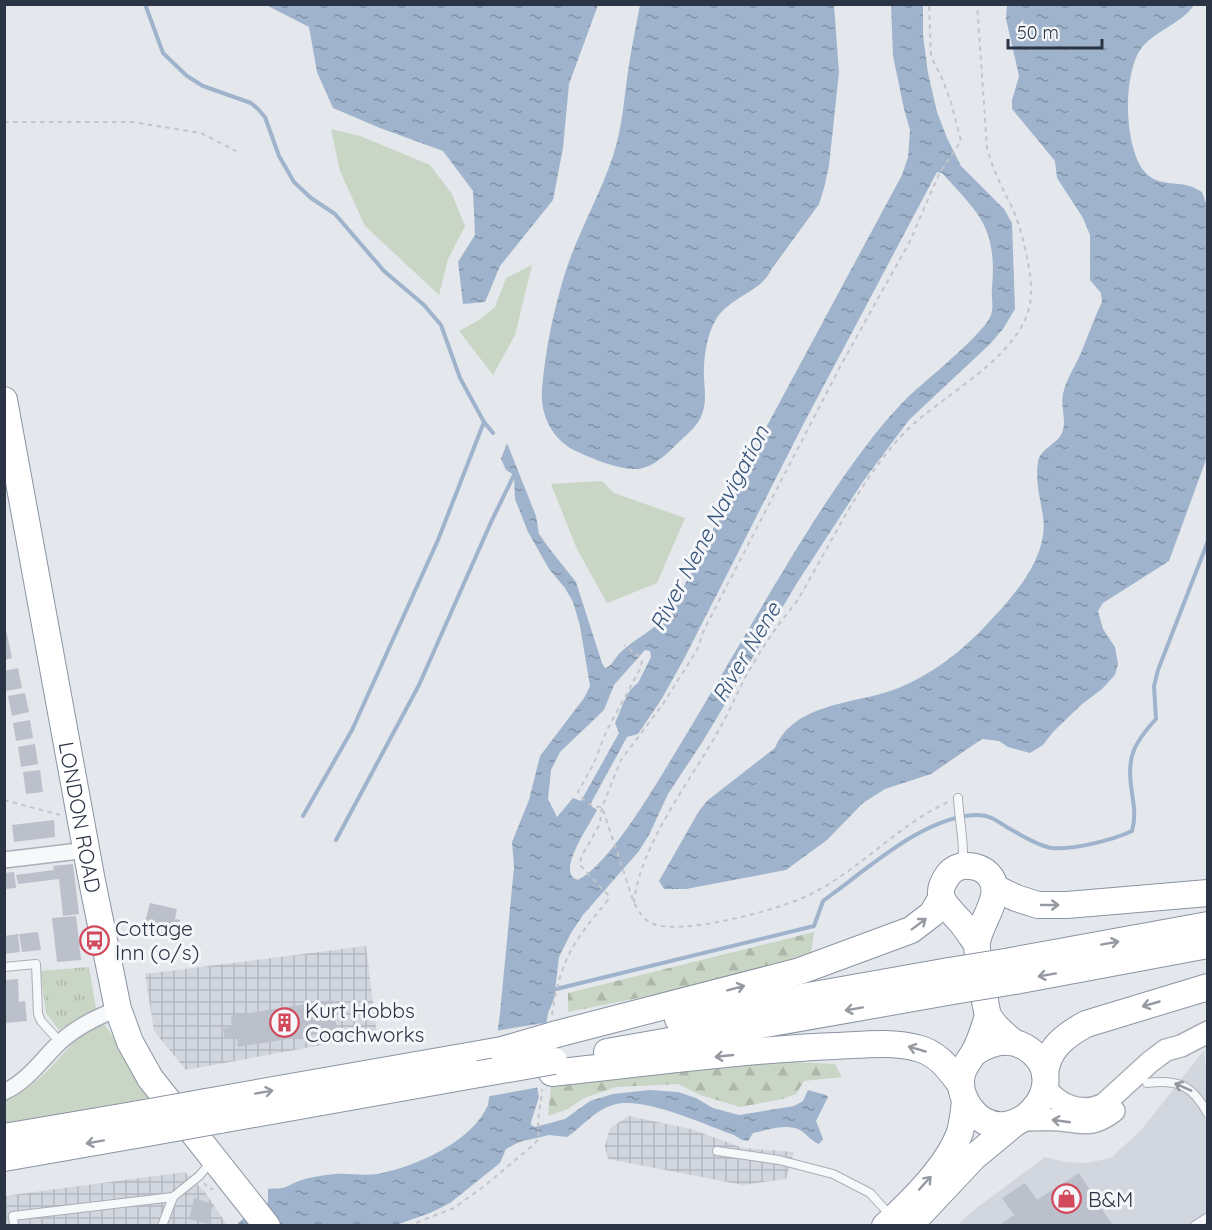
<svg xmlns="http://www.w3.org/2000/svg" width="1212" height="1230" font-family="Quicksand,sans-serif">
<defs>
<pattern id="industrial-grid" width="8" height="8" patternUnits="userSpaceOnUse" patternTransform="scale(1.5)"><rect width="8" height="8" fill="#d2d6de"/><path d="M0 4h8M4 0v8" fill="none" stroke="#b4b8c0"/></pattern>
<pattern id="forest-firs" width="22" height="20" patternUnits="userSpaceOnUse" patternTransform="scale(1.5)"><rect width="22" height="20" fill="#c9d6c5"/><path d="M5 1l3.5 6h-7zM16 11l3.5 6h-7z" fill="#adb8ab"/></pattern>
<pattern id="park-tufts" width="24" height="20" patternUnits="userSpaceOnUse" patternTransform="scale(1.5)"><rect width="24" height="20" fill="#c9d6c5"/><path d="M3 7l-1-3M5 7V3M7 7l1-3M15 17l-1-3M17 17v-4M19 17l1-3" fill="none" stroke="#adb8ab"/></pattern>
<pattern id="water-ripples" width="26" height="14" patternUnits="userSpaceOnUse" patternTransform="scale(1.5)"><rect width="26" height="14" fill="#9fb4cc"/><path d="M2 4q2-2 4 0t4 0M15 11q2-2 4 0t4 0" fill="none" stroke="#8293a7"/></pattern>
</defs>
<rect width="100%" height="100%" fill="#e4e7ec"/>
<!-- built -->
<path fill="#d2d6de" d="M1204,1050L1208,1092L1207,1225L956,1226L975,1209L1045,1157L1065,1162L1086,1163L1111,1158L1143,1128Z"/>
<!-- industrial -->
<g fill="url(#industrial-grid)">
<path d="M366,946L377,1035L186,1070L154,1031L145,974Z"/>
<path d="M629,1116L691,1129L743,1148L794,1152L786,1179L743,1185L608,1159L605,1146L610,1128Z"/>
<path d="M185,1172L205,1192L227,1225H5L4,1196Z"/>
</g>
<!-- grass -->
<g fill="#c9d6c5">
<path d="M331,129L360,136L430,165L452,194L465,226L448,259L439,295L365,226L340,171Z"/>
<path d="M532,265L515,335L493,375L459,331L479,320L495,307L506,278Z"/>
<path d="M602,481L614,493L685,518L657,583L607,603L577,549L551,484Z"/>
<path d="M102,1025H105L132,1065L149,1098L5,1124V1100C18,1095 34,1084 44,1074C63,1057 76,1032 102,1025Z"/>
</g>
<!-- forest -->
<g fill="url(#forest-firs)">
<path d="M814,932L811,954L678,990L568,1012V993Z"/>
<path d="M792,1062L835,1064L842,1077L804,1081L796,1094L782,1099L740,1107L700,1095L678,1084L616,1087L584,1098L568,1109L548,1116L551,1086C631,1073 711,1067 792,1062Z"/>
</g>
<!-- park -->
<path fill="url(#park-tufts)" d="M89,967L96,1009L59,1030L46,1013L40,971Z"/>
<!-- water -->
<g fill="url(#water-ripples)" fill-rule="evenodd">
<path d="M266,5H598L569,84L563,148L553,200L500,266L485,302L463,304L458,262L475,235L473,191L443,151L380,128L333,108L317,72L309,27Z"/>
<path d="M640,5H834L839,72L829,166L824,188L819,204L771,270C760,294 725,297 713,325C707,338 704,355 704,369C703,385 708,398 702,414C699,425 687,434 679,442C669,452 657,464 643,468C626,473 593,459 578,452C553,441 540,416 542,390C545,350 554,308 566,270C579,231 600,195 613,156C622,129 624,100 628,71C631,49 636,27 640,5Z"/>
<path d="M891,5H923V35L928,73L937,112L947,138L961,166L1004,209L1012,223L1015,309L1003,329L990,344L909,420L864,480L797,583L703,741L668,794L649,835L639,851L583,915L571,933L559,957L554,999L548,1013L537,1087L539,1097L531,1122V1125L535,1127L565,1119L590,1101L613,1094L650,1090L678,1092L696,1098L713,1108L739,1115L794,1106L803,1101L808,1090L826,1095L828,1097L816,1121L823,1139L819,1144C811,1141 807,1134 800,1130C787,1123 767,1130 753,1133L748,1141L742,1140L734,1135C705,1125 642,1095 613,1105C595,1110 582,1127 567,1137L549,1135L519,1142L506,1149L500,1163L450,1203L430,1213L396,1225L236,1226C245,1215 257,1210 268,1202V1189C273,1188 277,1189 282,1188C288,1187 293,1183 299,1181C310,1177 323,1175 335,1174C349,1173 363,1176 377,1174C415,1167 472,1142 488,1105L500,1013L514,867L512,842L529,800L540,756L584,698L590,686L580,626L573,602L565,588L549,569L528,532L515,499L514,475L506,470L501,459L507,443L536,516L539,534L552,552L576,582L602,663L605,668C612,666 613,661 618,655C635,637 659,629 673,608L742,472L902,175L908,157L910,130L904,109L893,56ZM937,172L942,173C980,215 997,227 992,288C991,296 994,307 991,315C985,333 924,382 907,398C873,432 840,481 814,521C764,600 718,683 669,763C650,794 609,864 578,880C554,874 591,823 597,810L590,805L627,737L638,734L661,700L684,659L804,423ZM645,650L650,651L651,657L638,683C626,690 621,711 615,723L619,733L581,801L573,798L557,817L548,799L551,770L560,752L604,710L614,685Z"/>
<path d="M1007,5H1194C1182,23 1159,29 1144,45C1121,69 1123,156 1149,176C1160,185 1176,182 1189,186C1194,187 1198,190 1202,192L1207,206V457L1169,561L1103,603L1098,611L1103,629L1115,647L1118,664L1115,675L1102,689L1081,705L1053,732L1043,745L1030,753L1008,747L999,741L982,739L931,774L885,789L863,803L827,840L786,870L686,889H664L659,881L699,811L708,800L775,748C794,703 854,704 893,690C929,677 964,650 989,622C1015,595 1049,556 1043,516C1040,497 1035,481 1038,462C1040,449 1055,445 1061,435C1068,423 1060,407 1063,394C1066,380 1075,366 1081,353C1088,336 1094,318 1102,302L1101,293L1090,280V235L1083,218L1057,178L1055,161L1012,109V100L1019,76L1006,19Z"/>
</g>
<!-- pier -->
<path fill="#e4e7ec" d="M550,1022L540,1087L485,1097L495,1031Z"/>
<g fill="none" stroke-linecap="round" stroke-linejoin="round">
<!-- stream -->
<g stroke="#9fb4cc" stroke-width="4">
<path d="M145,4L163,53L187,76L203,86L251,103L258,109L265,117L279,156L294,182L311,198L335,214L384,271L424,305L441,325L460,378L484,422L493,433"/>
<path d="M303,816L352,730L438,540L484,422"/>
<path d="M336,840L419,685L492,520L514,475"/>
<path d="M552,990L814,926L823,901L831,895C871,866 927,815 978,815C992,815 999,823 1010,829C1023,836 1038,846 1052,848C1073,850 1113,840 1132,831C1136,817 1134,806 1132,793C1126,758 1133,744 1156,719L1154,686L1158,670L1208,541"/>
</g>
</g>
<!-- building -->
<g fill="#bbc0ca">
<path d="M4,620L12,658L4,660Z"/>
<path d="M18,668L22,688L6,691L4,671Z"/>
<path d="M25,693L29,712L12,716L8,696Z"/>
<path d="M30,720L33,738L16,741L13,723Z"/>
<path d="M35,744L38,764L21,767L18,747Z"/>
<path d="M40,770L43,792L26,794L23,772Z"/>
<path d="M54,820L55,837L14,842L12,825Z"/>
<path d="M73,864L79,914L63,916L59,879L18,884L16,875L54,870L53,866Z"/>
<path d="M14,872L16,888L4,889V873Z"/>
<path d="M150,903L177,909L175,919L180,920L178,930L145,922Z"/>
<path d="M76,916L81,960L57,962L52,918Z"/>
<path d="M38,932L41,950L22,952L19,934Z"/>
<path d="M18,934L20,952L4,954V936Z"/>
<path d="M18,979L19,1002L25,1001L27,1021L5,1023V980Z"/>
<path d="M332,1000L337,1031L238,1047L237,1037L225,1039L223,1028L232,1027L231,1016Z"/>
<path d="M1079,1173L1113,1226H998L1014,1215L1002,1198L1025,1183L1037,1200Z"/>
<path d="M194,1198L213,1204L208,1224L189,1219Z"/>
</g>
<g fill="none" stroke-linecap="round" stroke-linejoin="round">
<defs>
<g id="service">
<path d="M958,798C959,819 964,839 963,861"/>
<path d="M4,967L36,964L38,1014L41,1021L60,1042"/>
<path d="M1147,1083C1179,1079 1193,1086 1208,1114"/>
<path d="M717,1151L779,1160L833,1174L870,1193L890,1215"/>
<path d="M14,1226L13,1216L173,1197"/>
<path d="M162,1226L173,1197L199,1176L211,1162"/>
<path d="M1194,1226L1208,1217"/>
</g>
<g id="minor">
<path d="M4,860L87,850"/>
<path d="M4,1092C28,1081 42,1059 60,1042C78,1026 96,1017 118,1009"/>
</g>
<g id="secondary">
<path d="M1045,1086C1057,1106 1083,1115 1104,1104L1150,1062L1166,1050L1181,1046L1208,1032"/>
<path d="M1023,1120C1035,1120 1048,1119 1061,1120C1085,1123 1093,1127 1114,1111"/>
</g>
<g id="trunk">
<path id="s1" d="M4,400L91,876L118,1009L130,1042L150,1078L267,1226"/>
<path d="M995,888L1016,898L1038,905H1067L1208,893"/>
<path d="M976,943C971,936 966,928 960,921C946,905 932,897 948,875C952,869 961,865 968,866C975,866 983,869 988,874C1007,893 979,922 977,943C976,949 986,1009 988,1015C993,1026 1005,1035 1013,1042"/>
<path d="M1011,961L1208,925"/>
<path d="M1015,981L1208,945"/>
<path d="M678,1019L949,971"/>
<path d="M557,1034L800,971L911,930L932,914L941,899"/>
<path d="M607,1052L953,991"/>
<path d="M974,1053C990,1042 1008,1037 1025,1047C1081,1081 1009,1160 970,1108C963,1098 959,1086 962,1074C964,1066 969,1061 973,1054C980,1043 984,1028 988,1016"/>
<path d="M552,1073C646,1063 741,1050 835,1046C861,1045 891,1041 917,1048C938,1053 949,1069 961,1085"/>
<path d="M1045,1075C1047,1049 1064,1036 1086,1024L1208,987"/>
<path d="M206,1102L502,1050"/>
<path d="M220,1120L479,1074"/>
<path d="M4,1137L139,1114"/>
<path d="M4,1158L153,1132"/>
<path d="M910,1225L974,1157L1015,1123"/>
<path d="M885,1226C912,1201 948,1166 960,1132C963,1121 964,1111 965,1100"/>
</g>
</defs>
<!-- service casing -->
<use href="#service" stroke="#a9aeb7" stroke-width="10"/>
<!-- minor casing -->
<use href="#minor" stroke="#a9aeb7" stroke-width="18"/>
<!-- secondary casing -->
<use href="#secondary" stroke="#a9aeb7" stroke-width="24"/>
<!-- trunk casing -->
<use href="#trunk" stroke="#8b94a3" stroke-width="28"/>
<!-- path -->
<g stroke="#c2c5cb" stroke-width="2" stroke-dasharray="4.5 4.5" stroke-linecap="butt">
<path d="M4,122H132L201,133L236,151"/>
<path d="M4,800L60,815"/>
<path d="M601,807C591,807 582,800 578,792L594,763L606,732L640,669L642,661L641,658L624,645"/>
<path d="M603,810L634,903C639,911 643,919 651,923C679,937 783,909 811,894C861,869 898,825 948,802"/>
<path d="M634,903C640,843 693,778 721,726C730,710 737,693 746,676C760,651 776,626 795,604C830,547 858,481 905,432C940,396 1020,358 1030,304C1035,280 1022,230 1012,207C1002,188 993,170 987,148L977,4"/>
<path d="M552,1015C560,960 573,942 608,900V895L580,865L581,857L600,824L602,807L621,760L663,704L697,650L704,630L841,365L910,241L939,174L961,141L951,102L941,76L931,57L929,4"/>
<path d="M204,1183L209,1189H213"/>
<path d="M408,1226L454,1208L483,1187L532,1146L539,1139C536,1118 541,1109 542,1089"/>
</g>
<!-- service -->
<use href="#service" stroke="#f7f8fa" stroke-width="8"/>
<!-- minor -->
<use href="#minor" stroke="#f7f8fa" stroke-width="15"/>
<!-- secondary -->
<use href="#secondary" stroke="#fff" stroke-width="21"/>
<!-- trunk -->
<use href="#trunk" stroke="#fff" stroke-width="26"/>
<defs>
<g id="trunk-bridge">
<path d="M949,971L1011,961"/>
<path d="M953,991L1015,981"/>
<path d="M502,1050L557,1034"/>
<path d="M479,1074L554,1061"/>
<path d="M139,1114L206,1102"/>
<path d="M153,1132L220,1120"/>
</g>
</defs>
<!-- trunk-bridge casing -->
<use href="#trunk-bridge" stroke="#8b94a3" stroke-width="28" stroke-linecap="butt"/>
<!-- trunk-bridge -->
<use href="#trunk-bridge" stroke="#fff" stroke-width="26"/>
</g>
<!-- one-way arrows -->
<defs><path id="oneway-shaft" d="M-6 0H5M1.5-3L5.5 0L1.5 3" fill="none" stroke-width="1.6" stroke-linecap="round" stroke-linejoin="round" transform="scale(1.5)"/></defs>
<g stroke="#959aa2">
<use href="#oneway-shaft" transform="translate(1050 905)"/>
<use href="#oneway-shaft" transform="translate(919 924) rotate(-37)"/>
<use href="#oneway-shaft" transform="translate(1110 943) rotate(-10)"/>
<use href="#oneway-shaft" transform="translate(1047 975) rotate(170)"/>
<use href="#oneway-shaft" transform="translate(736 988) rotate(-15)"/>
<use href="#oneway-shaft" transform="translate(1151 1004) rotate(164)"/>
<use href="#oneway-shaft" transform="translate(854 1009) rotate(170)"/>
<use href="#oneway-shaft" transform="translate(917 1049) rotate(-164)"/>
<use href="#oneway-shaft" transform="translate(724 1056) rotate(174)"/>
<use href="#oneway-shaft" transform="translate(264 1092) rotate(-10)"/>
<use href="#oneway-shaft" transform="translate(1061 1121) rotate(-172)"/>
<use href="#oneway-shaft" transform="translate(95 1142) rotate(170)"/>
<use href="#oneway-shaft" transform="translate(925 1183) rotate(-48)"/>
</g>
<use stroke="#9196a0" href="#oneway-shaft" transform="translate(1183 1087) rotate(-156)"/>
<!-- icons -->
<defs>
<symbol id="bus-ring" viewBox="-11 -11 22 22"><circle r="9.5" fill="#f4f6f9" stroke="#d1495b" stroke-width="1.5"/><path d="M-5-6H5V4H4V6H2V4H-2V6H-4V4H-5ZM-3.5-4V0h7V-4ZM-3.5 1.2v1.5H-2V1.2ZM2 1.2v1.5H3.5V1.2Z" fill="#d1495b"/></symbol>
<symbol id="building-ring" viewBox="-11 -11 22 22"><circle r="9.5" fill="#f4f6f9" stroke="#d1495b" stroke-width="1.5"/><path d="M-4-6H4V6H1V3H-1V6H-4ZM-2.5-4.3h1.7v1.8h-1.7ZM.8-4.3h1.7v1.8H.8ZM-2.5-1h1.7V.8h-1.7ZM.8-1h1.7V.8H.8Z" fill="#d1495b"/></symbol>
<symbol id="shop-ring" viewBox="-11 -11 22 22"><circle r="9.5" fill="#f4f6f9" stroke="#d1495b" stroke-width="1.5"/><path d="M-5-2.5h2.3a2.7 3.5 0 0 1 5.4 0H5L5.5 6h-11ZM-1.5-2.5h3a1.5 2.3 0 0 0-3 0Z" fill="#d1495b"/></symbol>
</defs>
<g fill-rule="evenodd">
<use href="#bus-ring" x="78" y="924" width="33" height="33"/>
<use href="#building-ring" x="268" y="1006" width="33" height="33"/>
<use href="#shop-ring" x="1050" y="1182" width="33" height="33"/>
</g>
<g text-anchor="middle" dominant-baseline="central" stroke-width="6" stroke-linejoin="round" paint-order="stroke">
<!-- street labels -->
<g font-size="21" fill="#2b3445" stroke="#f4f6f9">
<text stroke="none"><textPath href="#s1" startOffset="424">LONDON ROAD</textPath></text>
</g>
<!-- poi labels -->
<g font-size="21" fill="#2b3445" stroke="#f4f6f9" text-anchor="start">
<text x="115" y="928">Cottage<tspan x="115" dy="24">Inn (o/s)</tspan></text>
<text x="305" y="1010">Kurt Hobbs<tspan x="305" dy="24">Coachworks</tspan></text>
<text x="1088" y="1199">B&amp;M</text>
</g>
<!-- water labels -->
<g font-size="22" font-style="italic" fill="#34527a" stroke="#f4f6f9">
<text transform="translate(709 528) rotate(-62)">River Nene Navigation</text>
<text transform="translate(746 652) rotate(-59)">River Nene</text>
</g>
</g>
<!-- border -->
<rect width="1212" height="1230" fill="none" stroke="#2b3445" stroke-width="12"/>
<!-- scale -->
<path d="M1008 39v9h94v-9" fill="none" stroke="#2b3445" stroke-width="3"/>
<text x="1017" y="39" font-size="18" fill="#2b3445" stroke="#f4f6f9" stroke-width="4.5" paint-order="stroke">50 m</text>
</svg>
